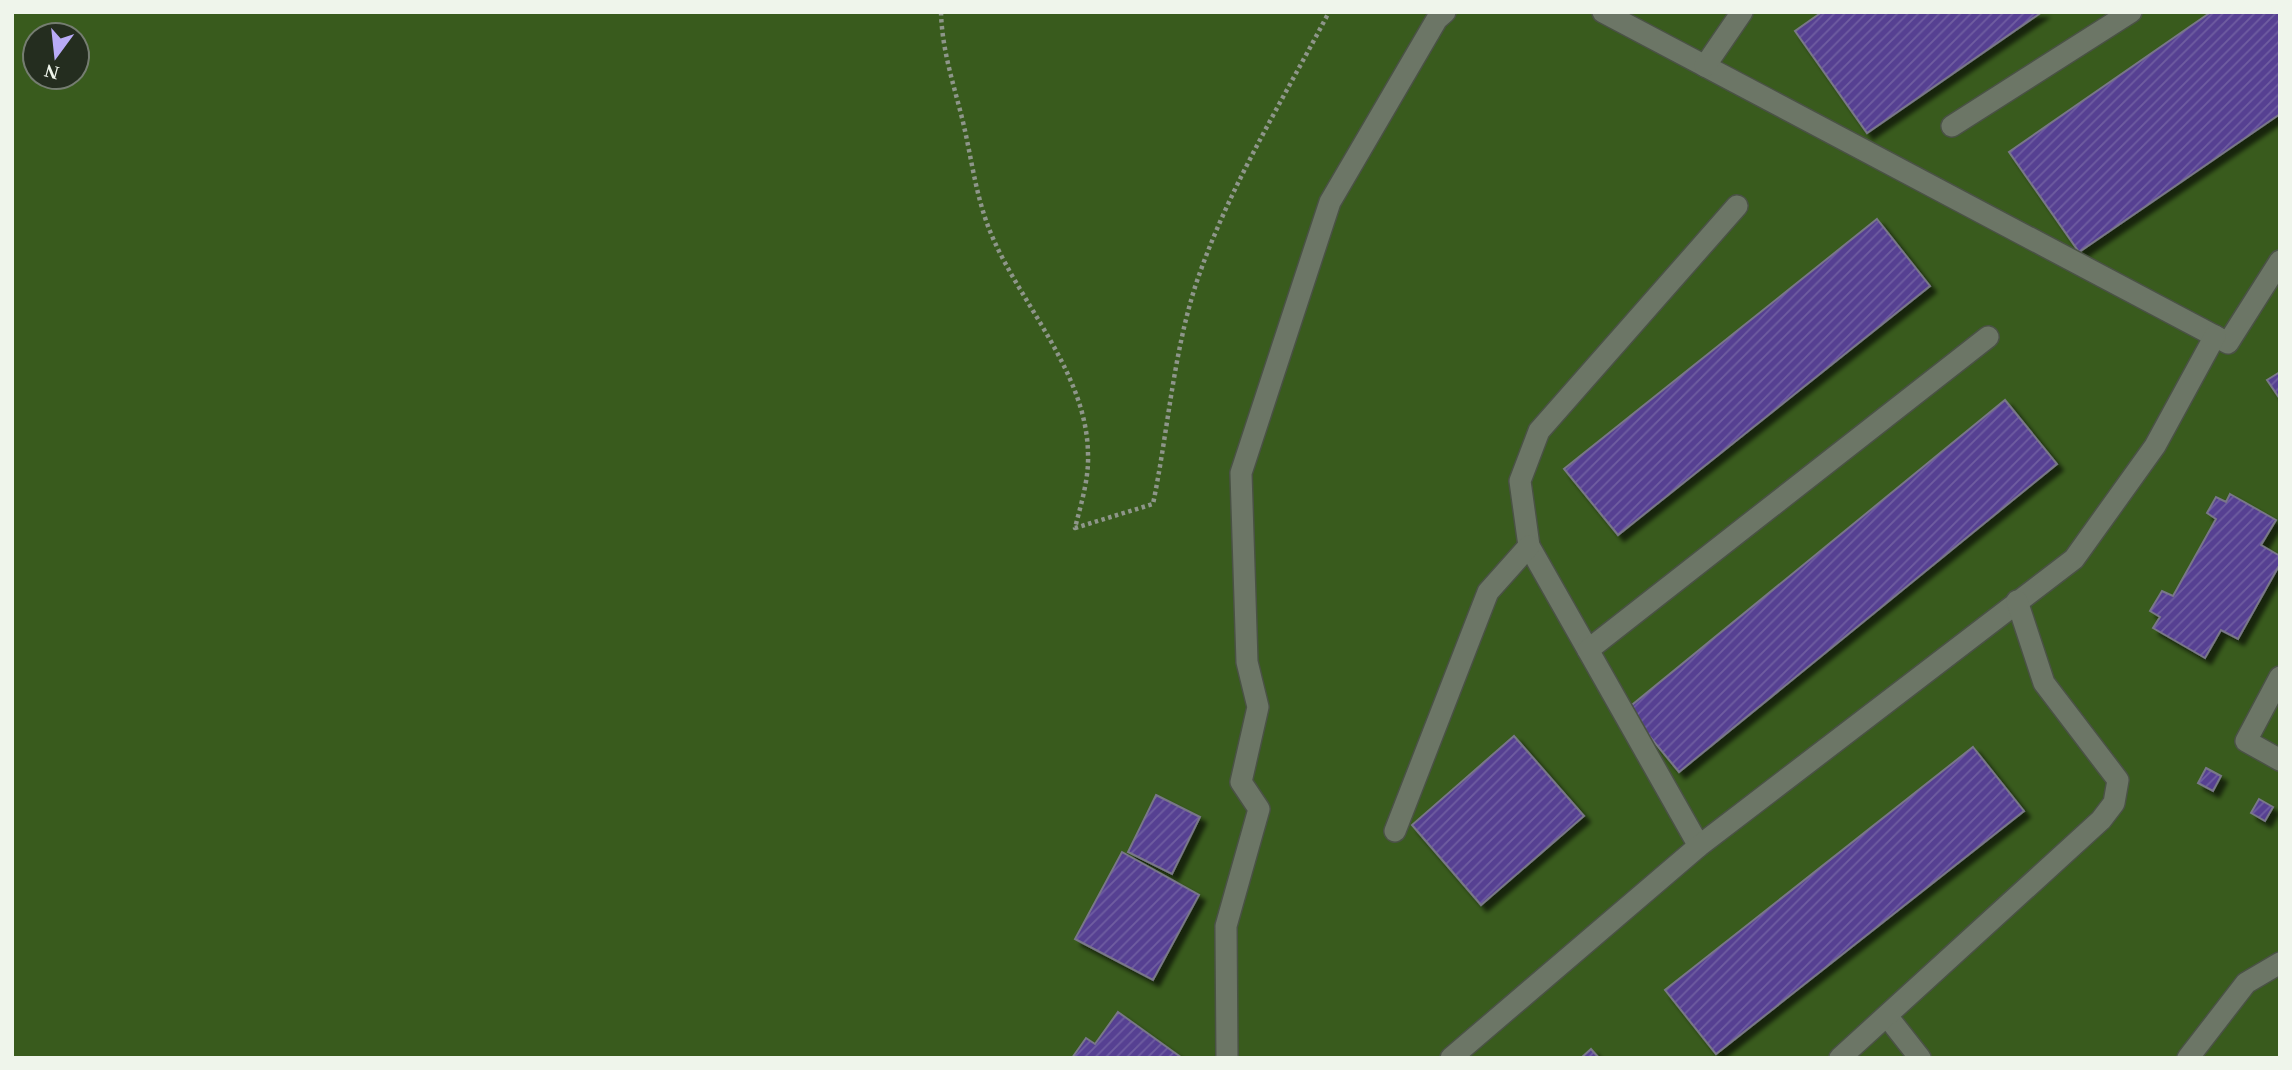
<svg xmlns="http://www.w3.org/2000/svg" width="2292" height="1070" font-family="Georgia,serif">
<defs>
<pattern id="building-hatch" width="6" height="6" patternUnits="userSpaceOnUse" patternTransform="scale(1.75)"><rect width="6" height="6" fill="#564192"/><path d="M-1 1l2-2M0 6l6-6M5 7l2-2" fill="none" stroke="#6f5da1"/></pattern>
<filter id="shadow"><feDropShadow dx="6" dy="6" stdDeviation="2" flood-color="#0009"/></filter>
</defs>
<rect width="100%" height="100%" fill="#2e3729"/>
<!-- green -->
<path fill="#395b1d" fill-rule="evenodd" d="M12,12H2280V1058H12ZM35,35H77V77H35Z"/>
<!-- building -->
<g fill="url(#building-hatch)" stroke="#797789" stroke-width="2" filter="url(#shadow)">
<path d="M1822,12H2042L1867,133L1795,31Z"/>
<path d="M2211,12H2280V114L2079,252L2009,152Z"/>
<path d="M1877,219L1930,286L1618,535L1564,469Z"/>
<path d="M2280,372V399L2267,380Z"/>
<path d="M2005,400L2057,464L1679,772L1627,709Z"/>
<path d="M2230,494L2276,520L2261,545L2280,556V564L2238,639L2221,630L2205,658L2153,628L2160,617L2150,611L2162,591L2173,596L2216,519L2207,513L2216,497L2226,502Z"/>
<path d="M1514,736L1584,816L1481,905L1412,825Z"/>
<path d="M1973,747L2024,811L1716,1054L1665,990Z"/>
<path d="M2206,768L2221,776L2213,791L2198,783Z"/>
<path d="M1156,795L1200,817L1172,874L1128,852Z"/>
<path d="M2259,799L2273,807L2265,821L2251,813Z"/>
<path d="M1122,852L1199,895L1153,980L1075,939Z"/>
<path d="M1118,1012L1182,1058H1072L1086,1038L1095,1044Z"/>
<path d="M1591,1049L1599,1058H1581Z"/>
</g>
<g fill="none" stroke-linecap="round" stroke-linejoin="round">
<defs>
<g id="minor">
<path d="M1603,12L2228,343L2280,261"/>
<path d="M1705,66L1742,12"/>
<path d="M1952,126L2131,12"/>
<path d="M1588,650L1529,546L1520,481L1539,431L1737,206"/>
<path d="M2280,677L2246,741L2280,760"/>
<path d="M1395,831L1488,592L1529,546"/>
<path d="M1699,846L1588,650L1988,337"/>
<path d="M1887,1016L1920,1058"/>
<path d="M1227,1058L1226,926L1259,809L1241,782L1258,707L1247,662L1241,473L1330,202L1437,19L1445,12"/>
<path d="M1451,1058L1699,846L2074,559L2155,446L2215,336"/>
<path d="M1840,1058L2101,820L2114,803L2118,780L2044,683L2017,601"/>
<path d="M2188,1058L2246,983L2280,963"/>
</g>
</defs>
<!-- minor casing -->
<use href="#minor" stroke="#4a5245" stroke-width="24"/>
<!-- path -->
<path stroke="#8e968a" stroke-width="4.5" stroke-dasharray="3.5 3.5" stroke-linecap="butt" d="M941,12C942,51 954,85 963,122C972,160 976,199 992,236C1022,306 1087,374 1088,454C1089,479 1081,504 1075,528L1153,504C1168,431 1173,355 1196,284C1228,188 1282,102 1329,12"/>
<!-- minor -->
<use href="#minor" stroke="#6c7666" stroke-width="21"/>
</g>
<!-- border -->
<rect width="2292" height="1070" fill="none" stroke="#eff5eb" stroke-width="28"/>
<!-- north arrow -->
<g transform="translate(56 56) rotate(195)"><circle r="33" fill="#242d1f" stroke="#757d71" stroke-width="2"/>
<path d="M0-5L12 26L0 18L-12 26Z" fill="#b9abf7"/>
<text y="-10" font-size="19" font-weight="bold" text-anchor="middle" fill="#eff5eb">N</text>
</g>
</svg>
